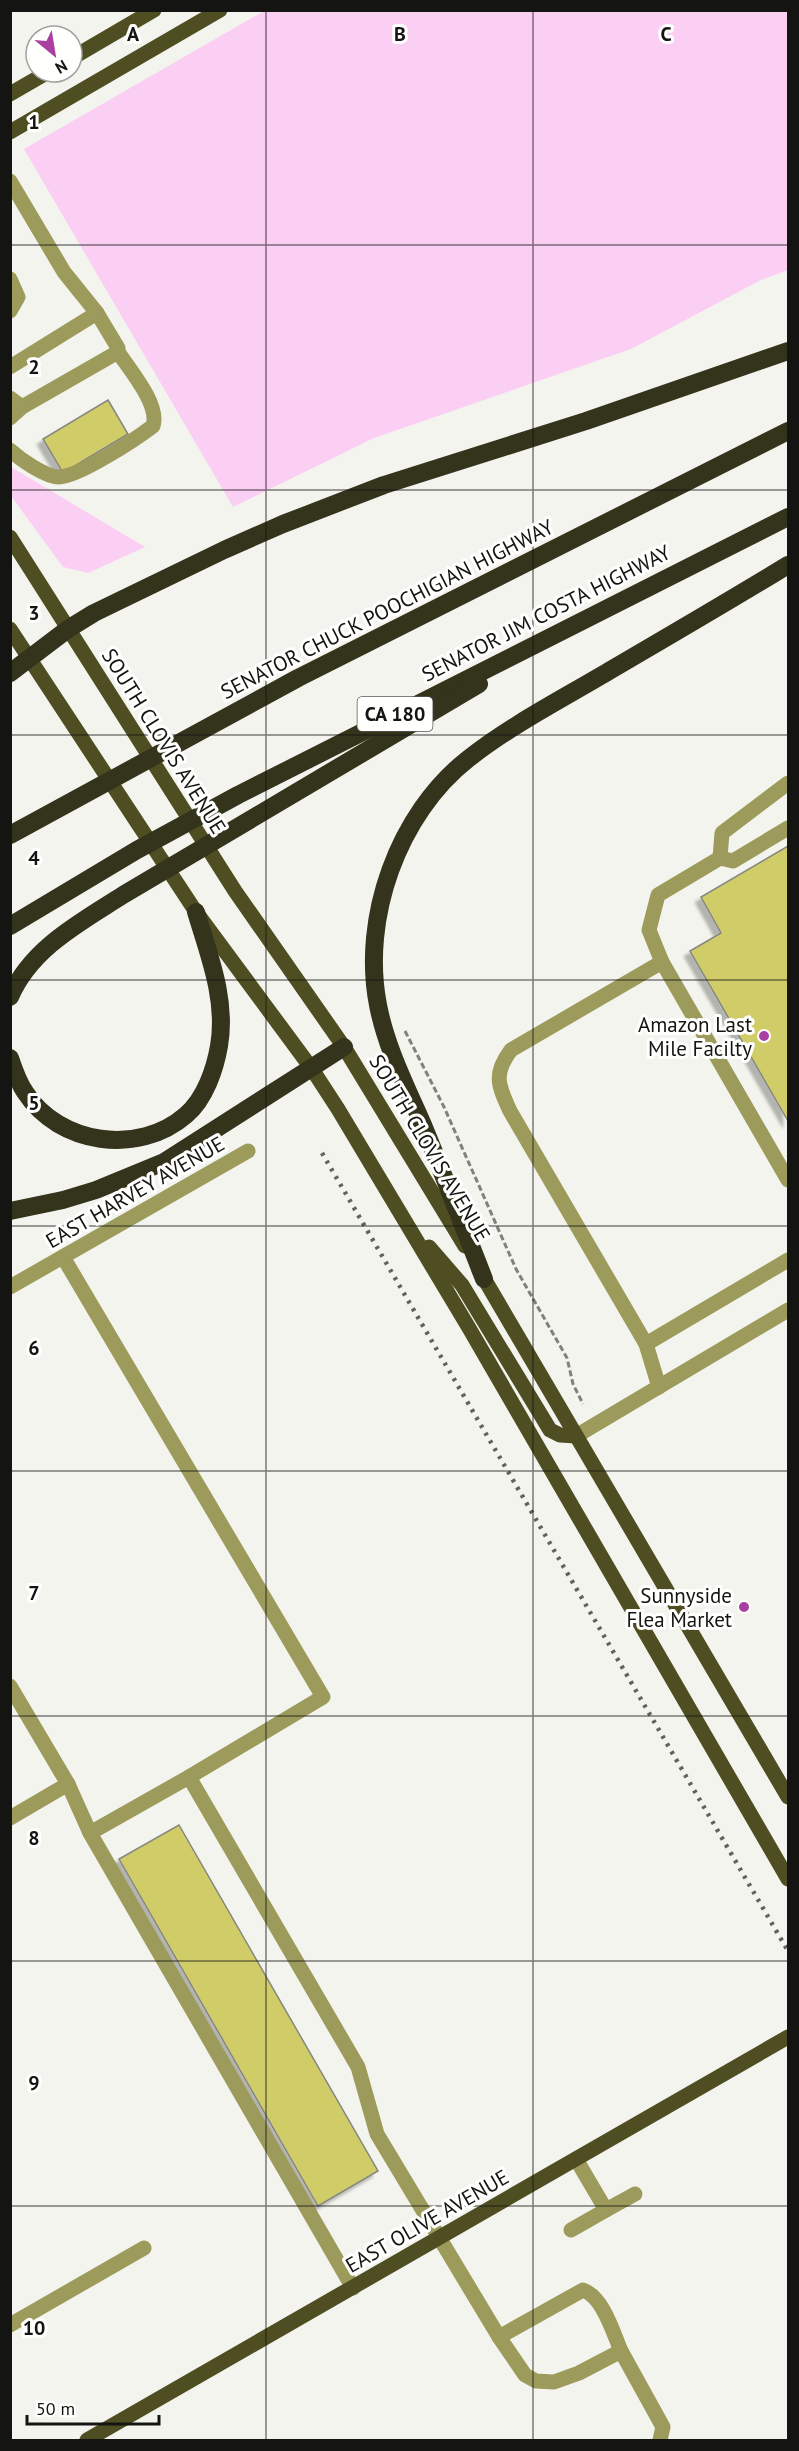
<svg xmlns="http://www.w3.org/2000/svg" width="799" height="2451" font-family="'PT Sans',sans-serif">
<defs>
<filter id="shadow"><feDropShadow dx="-5.5" dy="5.5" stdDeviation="1.5" flood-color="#0004"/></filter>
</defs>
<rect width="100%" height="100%" fill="#f4f4ee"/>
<!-- green -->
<g fill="#fbcef4">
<path d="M264,11H788V270L761,280L631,349L374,438L233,507L24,149Z"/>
<path d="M10,467H11L145,547L88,573L63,567L11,496Z"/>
</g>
<!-- building -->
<g fill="#d0cd67" stroke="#868680" stroke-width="1.5" filter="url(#shadow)">
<path d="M108,400L128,434L63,473L43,439Z"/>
<path d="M788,846V1121L690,951L721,933L701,897Z"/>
<path d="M179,1825L378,2171L318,2206L119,1859Z"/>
</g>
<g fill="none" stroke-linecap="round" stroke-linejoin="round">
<!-- path -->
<path stroke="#80807c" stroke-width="3" stroke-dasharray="6 3" stroke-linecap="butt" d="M405,1031L444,1107L516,1269L567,1358L573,1384L583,1404"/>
<!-- minor -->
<g stroke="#9c9b5c" stroke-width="15">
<path d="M10,181L64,272L97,313L118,348V352L22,407L10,398"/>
<path d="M10,279L18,297L10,311"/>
<path d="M10,367L97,313"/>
<path d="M10,418L22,407"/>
<path d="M10,450C20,459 45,477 59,477C78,477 136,439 153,426C160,405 130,370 118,352"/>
<path d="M788,783L722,833L720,858L733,861L788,828"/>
<path d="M662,962L649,930L658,895L720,858"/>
<path d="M788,1180L662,962L511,1050C493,1074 498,1085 510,1111L646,1344L788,1260"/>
<path d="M63,1257L323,1697L189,1777"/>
<path d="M10,1287L248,1151"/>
<path d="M646,1344L659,1387"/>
<path d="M576,1436L788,1310"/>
<path d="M10,1686L68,1784"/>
<path d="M10,1818L68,1784L90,1833"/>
<path d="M606,2210L635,2194"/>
<path d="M571,2230L606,2210L576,2159"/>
<path d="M353,2288L90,1833L189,1777L358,2067L377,2134L499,2337L525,2375L536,2381L554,2382L579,2373L621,2351L663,2427L660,2440"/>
<path d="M10,2325L144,2248"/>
<path d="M499,2337L583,2290C603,2297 613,2332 621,2351"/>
</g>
<!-- major -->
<g stroke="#4f4e23" stroke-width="15">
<path d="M72,58L154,10"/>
<path d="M10,94L48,72"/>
<path d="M10,132L220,10"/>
<path d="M10,537L235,891L344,1047L465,1246"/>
<path d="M10,629L196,912L312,1069L338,1109L469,1328L788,1879"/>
<path d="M429,1247L462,1285L550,1430L560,1435L576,1436"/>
<path d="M479,1270L788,1797"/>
<path d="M87,2440L788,2037"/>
</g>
<!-- highway -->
<g stroke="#34341d" stroke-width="18">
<path d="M10,673L68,629L94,613L224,550L283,524L384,485L586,421L788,351"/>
<path d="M10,835L298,678L788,431"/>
<path d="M10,926L137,850L238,795L788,517"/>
<path d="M10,997C31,948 81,922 123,895L479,684"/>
<path d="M10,1058C14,1070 18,1082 25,1092C59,1145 139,1156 186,1115C205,1099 215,1069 219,1046C227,1000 209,955 196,912"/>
<path d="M10,1211L63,1200L96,1190L164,1162L344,1047"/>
<path d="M484,1279C464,1228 444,1176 423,1125C406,1086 386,1047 378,1005C361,918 398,814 468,759C511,725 562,699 609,671C669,636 729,601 788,565"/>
</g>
<!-- rail -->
<path stroke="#61615d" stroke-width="4.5" stroke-dasharray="3 6" stroke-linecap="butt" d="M322,1153L788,1951"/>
</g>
<!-- grid -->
<path fill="none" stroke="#141412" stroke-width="1.5" stroke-opacity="0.55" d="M266,10V2440M533,10V2440M10,245H788M10,490H788M10,735H788M10,980H788M10,1226H788M10,1471H788M10,1716H788M10,1961H788M10,2206H788"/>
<!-- markers -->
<g fill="#a93fa1" stroke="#fffffe" stroke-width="2">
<circle cx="764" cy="1036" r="6"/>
<circle cx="744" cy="1607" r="6"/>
</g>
<g text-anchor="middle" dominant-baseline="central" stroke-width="6" stroke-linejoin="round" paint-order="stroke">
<!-- shield labels -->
<rect fill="#fffffe" stroke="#5a5a59" stroke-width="1.5" x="357.5" y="697" width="75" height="34" rx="4.5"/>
<g font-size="20" font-weight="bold" fill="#141412">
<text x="395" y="714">CA 180</text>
</g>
<!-- street labels -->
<g font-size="21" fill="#141412" stroke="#fffffe">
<text transform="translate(387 609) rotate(-27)">SENATOR CHUCK POOCHIGIAN HIGHWAY</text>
<text transform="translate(546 613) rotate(-27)">SENATOR JIM COSTA HIGHWAY</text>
<text transform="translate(164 741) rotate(58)">SOUTH CLOVIS AVENUE</text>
<text transform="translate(430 1148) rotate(59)">SOUTH CLOVIS AVENUE</text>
<text transform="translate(135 1192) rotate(-30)">EAST HARVEY AVENUE</text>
<text transform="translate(427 2221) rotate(-30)">EAST OLIVE AVENUE</text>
</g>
<!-- poi labels -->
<g font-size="21" fill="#141412" stroke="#fffffe" text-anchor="end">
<text x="752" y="1024">Amazon Last<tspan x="752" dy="24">Mile Facilty</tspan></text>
<text x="732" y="1595">Sunnyside<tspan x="732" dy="24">Flea Market</tspan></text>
</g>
</g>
<g font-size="20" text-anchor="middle" font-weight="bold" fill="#141412" stroke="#fffffe" stroke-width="6" stroke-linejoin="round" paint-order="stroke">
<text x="133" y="41">A</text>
<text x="400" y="41">B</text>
<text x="666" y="41">C</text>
<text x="34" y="129">1</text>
<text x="34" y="374">2</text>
<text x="34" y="620">3</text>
<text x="34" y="865">4</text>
<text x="34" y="1110">5</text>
<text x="34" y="1355">6</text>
<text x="34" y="1600">7</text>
<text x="34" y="1845">8</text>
<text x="34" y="2090">9</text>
<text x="34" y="2335">10</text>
</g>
<!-- border -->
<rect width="799" height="2451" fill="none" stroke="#141412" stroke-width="24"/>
<!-- north arrow -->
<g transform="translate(54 54) rotate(150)"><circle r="28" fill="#fffffe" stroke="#a1a1a0" stroke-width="1.5"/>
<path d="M0-4.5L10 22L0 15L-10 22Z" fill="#a93fa1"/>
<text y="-9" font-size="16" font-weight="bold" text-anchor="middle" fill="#141412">N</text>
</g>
<!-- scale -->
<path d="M27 2415v9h132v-9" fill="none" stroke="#141412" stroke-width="3"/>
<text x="36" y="2415" font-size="18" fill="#141412" stroke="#fffffe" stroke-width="4.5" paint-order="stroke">50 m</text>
</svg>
